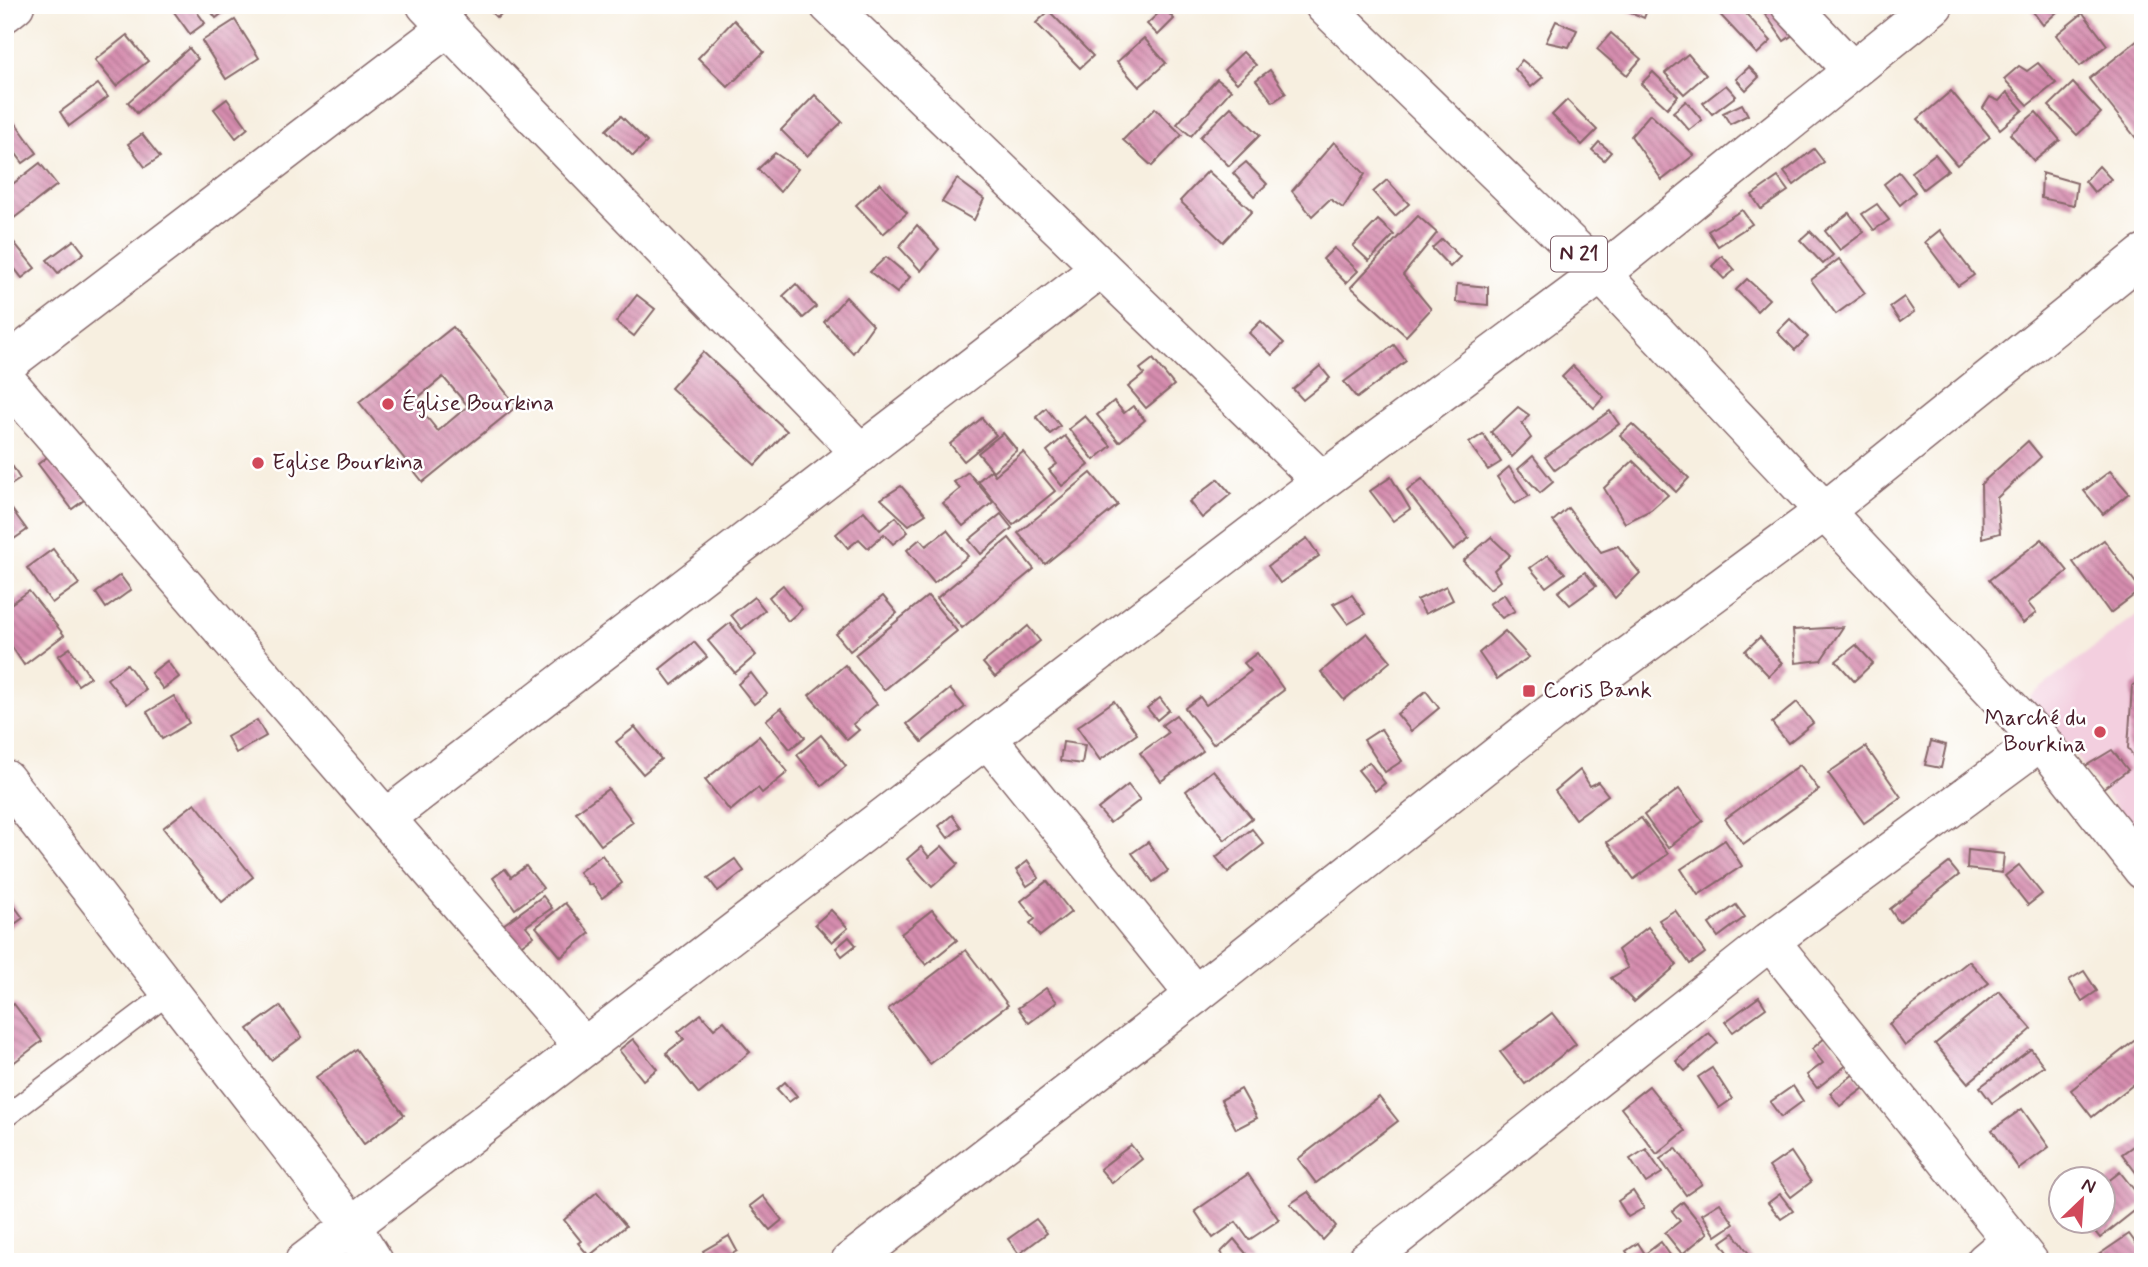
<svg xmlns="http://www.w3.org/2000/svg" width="2148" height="1267" font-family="Mynerve,sans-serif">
<defs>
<pattern id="building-back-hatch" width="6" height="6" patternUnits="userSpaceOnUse" patternTransform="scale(1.75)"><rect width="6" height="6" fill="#d68daf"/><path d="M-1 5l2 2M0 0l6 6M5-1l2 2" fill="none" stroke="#b0738f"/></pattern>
</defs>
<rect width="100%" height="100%" fill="#fff"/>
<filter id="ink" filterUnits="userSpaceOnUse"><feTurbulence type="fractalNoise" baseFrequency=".0143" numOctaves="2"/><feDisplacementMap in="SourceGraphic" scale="14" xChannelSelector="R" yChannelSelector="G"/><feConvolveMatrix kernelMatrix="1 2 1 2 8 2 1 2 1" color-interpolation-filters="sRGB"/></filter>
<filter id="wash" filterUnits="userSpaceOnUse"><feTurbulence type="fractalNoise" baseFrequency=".00686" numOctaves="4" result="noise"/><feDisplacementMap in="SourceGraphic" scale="28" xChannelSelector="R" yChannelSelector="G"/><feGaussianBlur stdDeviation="1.57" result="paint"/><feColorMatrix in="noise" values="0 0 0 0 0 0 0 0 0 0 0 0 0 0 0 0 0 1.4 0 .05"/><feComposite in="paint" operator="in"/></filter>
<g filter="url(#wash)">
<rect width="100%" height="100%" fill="#f7efe0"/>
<!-- built -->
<path fill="#f3cfdf" d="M2143,610V838L2141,839L2029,697Z"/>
<g id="blocks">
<!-- building -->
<g fill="url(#building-back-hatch)" fill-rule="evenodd">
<path d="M169,5H192L205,23L190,34Z"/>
<path d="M206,5H233L216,18Z"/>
<path d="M484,5H510L497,18Z"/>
<path d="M1630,5H1649L1644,18L1628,11Z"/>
<path d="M1714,5H1738L1771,41L1757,54L1713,7Z"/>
<path d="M1759,5H1783L1800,30L1784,41Z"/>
<path d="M2028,5H2056L2059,10L2043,25Z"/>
<path d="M1164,8L1174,19L1158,35L1147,24Z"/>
<path d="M1049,11L1093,56L1080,68L1036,23Z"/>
<path d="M2083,13L2107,45L2080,66L2056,35Z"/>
<path d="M235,20L259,58L226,79L202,41Z"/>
<path d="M734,20L764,52L728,87L698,58Z"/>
<path d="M1556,21L1577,30L1569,47L1546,42Z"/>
<path d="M1611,33L1641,59L1627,75L1597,49Z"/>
<path d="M127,35L148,61L116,86L95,60Z"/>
<path d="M2143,36V147L2089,79Z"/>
<path d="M1144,38L1166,63L1139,87L1117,62Z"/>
<path d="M189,48L198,59L137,113L128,102Z"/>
<path d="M1243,52L1256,65L1237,83L1224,70Z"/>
<path d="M1688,54L1706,75L1684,94L1665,73Z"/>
<path d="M1522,60L1543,77L1531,87L1515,69Z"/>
<path d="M2038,63L2056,83L2028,105L2004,79L2019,66L2027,71Z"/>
<path d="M1749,67L1759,77L1746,90L1736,79Z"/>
<path d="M1270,70L1286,93L1273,102L1256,80Z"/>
<path d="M1653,72L1678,96L1667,108L1641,84Z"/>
<path d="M1217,79L1231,90L1191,136L1177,124Z"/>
<path d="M2073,83L2101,113L2077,135L2049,106Z"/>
<path d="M98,84L108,97L69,126L60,112Z"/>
<path d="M1726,85L1736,96L1712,114L1703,103Z"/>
<path d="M1951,91L1990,137L1957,165L1918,119Z"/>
<path d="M2007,92L2023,110L2000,129L1983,108L1990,97L1999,101Z"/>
<path d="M815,95L842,122L807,156L781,130Z"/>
<path d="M227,99L248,128L236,138L214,109Z"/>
<path d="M1567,100L1597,130L1582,145L1552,115Z"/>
<path d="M1686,101L1702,120L1689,130L1673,112Z"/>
<path d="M1742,104L1748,115L1730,124L1723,113Z"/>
<path d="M1231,107L1260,135L1229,166L1200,137Z"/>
<path d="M5,108L37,153L23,163L5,139Z"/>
<path d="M1155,108L1182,135L1152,166L1123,140Z"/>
<path d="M2036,112L2060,140L2034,161L2010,134Z"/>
<path d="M1650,114L1694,155L1662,180L1631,136Z"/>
<path d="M621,116L647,142L633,156L606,130Z"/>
<path d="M142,134L160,157L145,167L128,144Z"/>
<path d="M1334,142L1365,174L1343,208L1330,199L1312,216L1292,191Z"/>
<path d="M1599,142L1611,152L1604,160L1592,150Z"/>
<path d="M1814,149L1824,162L1794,185L1784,172Z"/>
<path d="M775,153L798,169L780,192L758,169Z"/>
<path d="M1935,154L1948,170L1923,189L1911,172Z"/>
<path d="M1246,162L1267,184L1254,196L1233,173Z"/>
<path d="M40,163L57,185L5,225V190Z"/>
<path d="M2099,166L2111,179L2094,192L2085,181Z"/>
<path d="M1208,171L1252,211L1223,242L1180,201Z"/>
<path d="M1899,172L1915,192L1900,205L1884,184Z"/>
<path d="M2042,173L2077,183L2074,205L2041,198Z"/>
<path d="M1778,177L1788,191L1761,209L1752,195Z"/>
<path d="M957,179L984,199L974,220L942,202Z"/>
<path d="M1387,180L1409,204L1395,216L1373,192Z"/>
<path d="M880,183L907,213L883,234L856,205Z"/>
<path d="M1877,204L1889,220L1874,230L1862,214Z"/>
<path d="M1742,210L1752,224L1718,246L1708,231Z"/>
<path d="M1849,213L1864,232L1840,250L1825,231Z"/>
<path d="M1418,216L1437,233L1403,275L1431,309L1406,336L1351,287Z"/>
<path d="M1378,220L1394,235L1369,261L1353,246Z"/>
<path d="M917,225L939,249L921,271L899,247Z"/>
<path d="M1940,230L1974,275L1958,286L1925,242Z"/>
<path d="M1810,231L1833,255L1823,264L1800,240Z"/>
<path d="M1442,239L1460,257L1450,267L1432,248Z"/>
<path d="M12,240L35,268L22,278L5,256V246Z"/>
<path d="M74,240L84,253L58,273L47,260Z"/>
<path d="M1334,248L1358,271L1346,283L1323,259Z"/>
<path d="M1722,256L1735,270L1724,279L1712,266Z"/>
<path d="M886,257L910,277L897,293L870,272Z"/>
<path d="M1839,259L1865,293L1836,314L1811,280Z"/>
<path d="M1747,279L1769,299L1757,311L1736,290Z"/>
<path d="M796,284L816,307L803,318L783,296Z"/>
<path d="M1457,284L1488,287V305L1456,302Z"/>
<path d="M637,295L655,309L634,336L616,322Z"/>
<path d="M846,297L873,325L853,353L824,322Z"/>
<path d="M1904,297L1914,312L1900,322L1890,307Z"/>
<path d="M1790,319L1808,337L1795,350L1777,332Z"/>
<path d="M1261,321L1284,343L1272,355L1249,333Z"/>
<path d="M453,327L517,406L423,482L359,402ZM443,377L468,406L438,431L414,401Z"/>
<path d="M1394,345L1406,361L1357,398L1344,382Z"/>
<path d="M703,352L787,431L755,465L671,388Z"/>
<path d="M1153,359L1174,385L1146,408L1128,387L1144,374L1140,369Z"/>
<path d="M1320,366L1330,378L1303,400L1293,389Z"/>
<path d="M1573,366L1604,397L1594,408L1562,377Z"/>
<path d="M1114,401L1124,413L1133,406L1145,420L1119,442L1097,415Z"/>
<path d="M1518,407L1529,415L1522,424L1531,438L1512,457L1491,432Z"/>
<path d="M1046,408L1060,426L1050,434L1036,417Z"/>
<path d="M1610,411L1619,424L1555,470L1545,457Z"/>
<path d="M1085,416L1111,446L1094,460L1069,429Z"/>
<path d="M982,418L996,435L964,461L950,444Z"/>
<path d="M1632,424L1689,478L1676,492L1620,435Z"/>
<path d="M1003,433L1017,450L993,471L978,453Z"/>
<path d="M1483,434L1501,462L1488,470L1469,443Z"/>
<path d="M1065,436L1089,465L1062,486L1049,470L1057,464L1047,451Z"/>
<path d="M2028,441L2041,457L1997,498L2000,533L1982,538L1981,484Z"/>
<path d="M54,452L88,497L72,509L38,464Z"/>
<path d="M1023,452L1055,491L1013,525L978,481L991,470L995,475Z"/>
<path d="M1533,456L1553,482L1540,493L1518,469Z"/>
<path d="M1633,461L1668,495L1651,510L1625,523L1604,488Z"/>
<path d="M13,467L20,479L5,489V472Z"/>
<path d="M1509,467L1529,496L1515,504L1497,477Z"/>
<path d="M2110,471L2129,493L2103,514L2084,491Z"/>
<path d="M968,472L993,502L963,526L943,503L960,489L954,482Z"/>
<path d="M1091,473L1118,505L1045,564L1018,533Z"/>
<path d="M1391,477L1410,509L1393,521L1370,491Z"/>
<path d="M1218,479L1231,494L1202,518L1189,502Z"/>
<path d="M1422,479L1469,538L1453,550L1407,491Z"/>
<path d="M901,486L926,514L909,525L881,499Z"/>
<path d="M11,508L27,530L5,545V512Z"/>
<path d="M1568,508L1601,552L1618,546L1640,573L1615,598L1553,521Z"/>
<path d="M864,511L880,530L896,517L908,532L893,544L884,534L868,548L859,539L848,548L836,534Z"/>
<path d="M1001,514L1012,528L981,554L969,540Z"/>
<path d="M947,530L968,556L934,583L907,550L920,539L926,546Z"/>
<path d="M1491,537L1510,555L1494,570L1500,581L1490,589L1463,561Z"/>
<path d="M1009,538L1034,569L962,628L937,598Z"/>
<path d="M1307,538L1319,556L1280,583L1268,566Z"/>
<path d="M2042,539L2068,571L2028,603L2036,613L2023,623L1989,580Z"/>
<path d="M2104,540L2141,590L2110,613L2073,562Z"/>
<path d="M53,549L79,584L52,603L27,568Z"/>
<path d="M1548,555L1565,573L1546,587L1530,568Z"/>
<path d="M1585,572L1596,586L1570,605L1558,592Z"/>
<path d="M120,575L131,590L106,608L96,593Z"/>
<path d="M783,585L802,609L788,621L769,597Z"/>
<path d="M1446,586L1453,600L1425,614L1417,600Z"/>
<path d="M29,591L64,635L24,665L5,636V608Z"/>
<path d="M1504,594L1515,611L1502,618L1489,604Z"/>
<path d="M1352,595L1365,614L1348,624L1333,604Z"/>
<path d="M883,596L897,613L850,651L836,634Z"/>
<path d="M928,596L957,631L884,690L855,655Z"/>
<path d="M754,597L765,610L742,629L731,615Z"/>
<path d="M730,623L756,655L735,673L708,641Z"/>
<path d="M1028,626L1040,641L995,677L983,663Z"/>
<path d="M1843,627L1821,660L1796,663L1793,630Z"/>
<path d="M1505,631L1529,657L1497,679L1479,653Z"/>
<path d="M1367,633L1391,661L1344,700L1321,672Z"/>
<path d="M1760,637L1782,663L1769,676L1745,651Z"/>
<path d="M694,642L707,657L672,685L660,669Z"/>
<path d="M1856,645L1873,663L1854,681L1836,661Z"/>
<path d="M70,648L90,677L78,685L58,656Z"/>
<path d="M1257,653L1284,690L1213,744L1185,708L1200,697L1206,705L1251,671L1244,663Z"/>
<path d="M167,661L179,677L163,689L151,673Z"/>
<path d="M127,664L146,690L127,704L107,679Z"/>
<path d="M845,665L877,704L853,724L859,730L847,740L809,695Z"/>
<path d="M751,673L767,694L754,704L738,684Z"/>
<path d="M2143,678V771L2128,748L2132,686Z"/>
<path d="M950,689L965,707L922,742L907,724Z"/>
<path d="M1426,691L1439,708L1411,731L1397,714Z"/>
<path d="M174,696L189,723L162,739L147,712Z"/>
<path d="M1160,698L1169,710L1157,720L1147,708Z"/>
<path d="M1114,701L1137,734L1100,760L1077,727Z"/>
<path d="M1797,702L1813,723L1788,743L1772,723Z"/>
<path d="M781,708L805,737L790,749L766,720Z"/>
<path d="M1176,715L1203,751L1161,781L1140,753L1168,733L1162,725Z"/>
<path d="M257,720L266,736L236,753L227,737Z"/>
<path d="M635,727L661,759L643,774L616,742Z"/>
<path d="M1381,729L1402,761L1385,772L1364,740Z"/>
<path d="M821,735L846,766L822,786L797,755Z"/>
<path d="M759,736L788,772L762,793L758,788L730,811L705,780Z"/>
<path d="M1931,741L1946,745L1941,768L1925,765Z"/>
<path d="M1063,742L1085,745L1082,764L1060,761Z"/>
<path d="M1866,747L1901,797L1864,823L1828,773Z"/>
<path d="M2112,750L2128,770L2102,789L2084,767Z"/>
<path d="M1369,762L1385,783L1375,791L1358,770Z"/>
<path d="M1800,765L1819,790L1743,844L1725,819Z"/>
<path d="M1213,770L1252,818L1225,840L1186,791Z"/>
<path d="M1580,770L1590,786L1598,782L1608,795L1575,819L1555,791Z"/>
<path d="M1128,785L1140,800L1110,823L1098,809Z"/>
<path d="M608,789L633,822L601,845L576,812Z"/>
<path d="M1679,789L1703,821L1668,848L1644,815Z"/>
<path d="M195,803L253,877L222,902L163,828Z"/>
<path d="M952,815L961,827L948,838L939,826Z"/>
<path d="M1641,818L1668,854L1634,879L1607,842Z"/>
<path d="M1252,829L1264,844L1228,872L1216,857Z"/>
<path d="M1725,840L1742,866L1698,895L1681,869Z"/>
<path d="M1148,842L1168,871L1153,882L1132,853Z"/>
<path d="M942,846L958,864L932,887L907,859L921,847L929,857Z"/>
<path d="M1968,850L2004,854L2002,873L1967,869Z"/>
<path d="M602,855L622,883L602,898L592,884L589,885L579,872Z"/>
<path d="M735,859L744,871L718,891L708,878Z"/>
<path d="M1028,861L1039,878L1027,886L1016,870Z"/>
<path d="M1949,863L1959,875L1899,922L1890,909Z"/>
<path d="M2019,865L2042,894L2028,905L2005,876Z"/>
<path d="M526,866L543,888L515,909L493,878L505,869L511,877Z"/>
<path d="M1047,881L1071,912L1040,936L1030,923L1035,919L1021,901Z"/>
<path d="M5,893L23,918L5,931Z"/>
<path d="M543,896L552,908L526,926L534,936L519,947L503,925Z"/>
<path d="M565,903L590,933L561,957L536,927Z"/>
<path d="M1736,905L1745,917L1718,937L1709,924Z"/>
<path d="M831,910L848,928L832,942L815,924Z"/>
<path d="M932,910L957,940L926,965L901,934Z"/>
<path d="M1675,910L1705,953L1690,964L1659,920Z"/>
<path d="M1648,927L1677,965L1634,1002L1611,978L1628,968L1618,950Z"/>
<path d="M849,937L856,945L842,956L836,948Z"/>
<path d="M966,950L1008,1005L930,1064L888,1009Z"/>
<path d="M1969,961L1989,983L1905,1046L1889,1024Z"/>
<path d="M2084,971L2097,991L2082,1001L2069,980Z"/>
<path d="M1046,988L1057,1002L1029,1023L1018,1008Z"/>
<path d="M1999,991L2032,1029L1968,1083L1935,1044Z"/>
<path d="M1759,997L1766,1008L1733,1032L1725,1022Z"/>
<path d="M14,1004L42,1041L12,1064L5,1056V1011Z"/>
<path d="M280,1006L302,1037L271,1060L248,1029Z"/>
<path d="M1552,1013L1576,1044L1525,1084L1500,1052Z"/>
<path d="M701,1014L714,1029L724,1021L750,1052L699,1094L666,1053L684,1039L678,1032Z"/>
<path d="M1709,1033L1718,1043L1685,1071L1676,1061Z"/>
<path d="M2143,1034V1077L2092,1117L2071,1090Z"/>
<path d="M1826,1037L1848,1064L1817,1088L1807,1075L1823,1063L1812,1049Z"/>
<path d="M633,1039L657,1069L643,1080L619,1050Z"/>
<path d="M356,1049L404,1115L364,1144L316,1077Z"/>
<path d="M2031,1049L2044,1066L1992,1103L1980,1087Z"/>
<path d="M1712,1068L1732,1099L1719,1108L1698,1077Z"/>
<path d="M1854,1074L1864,1088L1840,1106L1830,1093Z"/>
<path d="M785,1082L797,1096L789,1102L777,1089Z"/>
<path d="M1649,1086L1685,1131L1657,1154L1621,1108Z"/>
<path d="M1793,1086L1803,1101L1781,1117L1770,1102Z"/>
<path d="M1241,1089L1257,1118L1236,1129L1221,1100Z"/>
<path d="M1379,1097L1398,1121L1316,1183L1298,1159Z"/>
<path d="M2022,1109L2049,1147L2019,1169L1992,1130Z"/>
<path d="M2143,1139V1182L2122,1154Z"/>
<path d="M1131,1145L1142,1159L1112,1183L1100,1169Z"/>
<path d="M1676,1148L1702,1184L1686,1195L1660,1159Z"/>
<path d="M1646,1149L1662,1173L1646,1183L1630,1159Z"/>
<path d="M1791,1152L1811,1182L1791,1197L1769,1167Z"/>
<path d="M2120,1172L2143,1201V1204L2100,1238L2087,1222H2102V1186Z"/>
<path d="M1248,1174L1279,1220L1249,1240L1236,1222L1213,1238L1195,1211Z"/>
<path d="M1633,1191L1644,1208L1628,1217L1618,1201Z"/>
<path d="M597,1192L626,1226L589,1256L578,1243L581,1241L564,1220Z"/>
<path d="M1308,1192L1336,1226L1323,1240L1290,1204Z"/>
<path d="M1780,1194L1793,1211L1781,1219L1768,1203Z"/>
<path d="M763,1196L782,1220L770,1230L750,1206Z"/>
<path d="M1683,1202L1708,1233L1682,1254L1665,1233L1680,1221L1672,1211Z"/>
<path d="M1720,1203L1734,1224L1716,1236L1702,1214Z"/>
<path d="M1036,1219L1047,1233L1019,1254L1008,1239Z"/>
<path d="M1734,1233L1755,1262H1735L1721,1242Z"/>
<path d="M2129,1234L2143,1253V1262H2088Z"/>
<path d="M729,1236L737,1251L719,1262H709L703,1251Z"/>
<path d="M1234,1239L1253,1262H1228L1221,1252Z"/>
<path d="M1661,1242L1675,1262H1633L1626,1251L1638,1243L1645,1254Z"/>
</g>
</g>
</g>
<g filter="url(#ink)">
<use href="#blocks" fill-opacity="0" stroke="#87686a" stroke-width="2"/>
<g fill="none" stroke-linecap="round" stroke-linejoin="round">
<defs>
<path id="service" d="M5,1117L170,992"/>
<g id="minor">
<path d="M426,5L861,453"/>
<path d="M829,5L1322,481"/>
<path d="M1790,5L1852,70"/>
<path d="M5,13L15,5"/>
<path d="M5,365L448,27"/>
<path d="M5,379L584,1047"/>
<path d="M987,738L1195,995"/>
<path d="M5,779L351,1225L374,1262"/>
<path d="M386,818L1101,268"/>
<path d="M1770,941L2029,1262"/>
<path d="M304,1262L1322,481L1601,274L1934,5"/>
<path d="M850,1262L1195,995L1550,714L1825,511"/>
<path d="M1365,1262L1770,941L2041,741"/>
<path d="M1985,1262L2011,1240"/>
</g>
<path id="tertiary" d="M1825,511L2143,255"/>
<path id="primary" d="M1324,5L1601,274L2041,741L2143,870"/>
</defs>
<!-- service casing -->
<use href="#service" stroke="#87686a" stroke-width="24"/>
<!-- minor casing -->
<use href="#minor" stroke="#87686a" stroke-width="41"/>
<!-- tertiary casing -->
<use href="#tertiary" stroke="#87686a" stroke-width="41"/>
<!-- primary casing -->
<use href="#primary" stroke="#87686a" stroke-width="41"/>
<!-- service -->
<use href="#service" stroke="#fff" stroke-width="21"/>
<!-- minor -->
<use href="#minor" stroke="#fff" stroke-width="38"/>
<!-- tertiary -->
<use href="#tertiary" stroke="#fff" stroke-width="38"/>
<!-- primary -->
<use href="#primary" stroke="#fff" stroke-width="38"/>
</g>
</g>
<!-- markers -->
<g fill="#d1495b" stroke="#fff" stroke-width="2.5">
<circle cx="388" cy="404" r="7"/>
<circle cx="258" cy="463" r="7"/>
<rect x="1522" y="684" width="14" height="14" rx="3.5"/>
<circle cx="2100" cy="732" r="7"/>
</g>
<g text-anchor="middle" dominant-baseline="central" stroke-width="5" stroke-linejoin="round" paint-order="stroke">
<!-- shield labels -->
<rect fill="#fff" stroke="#80626b" stroke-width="2" x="1551" y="236.5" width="56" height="35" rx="5"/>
<g font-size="21" font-weight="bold" fill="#4a1f2b">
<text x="1579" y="254">N 21</text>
</g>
<!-- poi labels -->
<g font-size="23" fill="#4a1f2b" stroke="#fff" text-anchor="start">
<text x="402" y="404">Église Bourkina</text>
<text x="272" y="463">Eglise Bourkina</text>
<text x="1543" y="691">Coris Bank</text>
<text x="2086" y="719" text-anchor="end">Marché du<tspan x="2086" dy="26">Bourkina</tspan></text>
</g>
</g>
<!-- margin -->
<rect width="2148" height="1267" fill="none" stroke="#fff" stroke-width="28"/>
<!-- north arrow -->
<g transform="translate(2082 1200) rotate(25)"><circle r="33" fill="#ffffff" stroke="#b7a5aa" stroke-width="2"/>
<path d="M0-5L12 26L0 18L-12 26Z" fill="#d1495b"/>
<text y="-10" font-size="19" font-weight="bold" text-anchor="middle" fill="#4a1f2b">N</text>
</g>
</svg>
